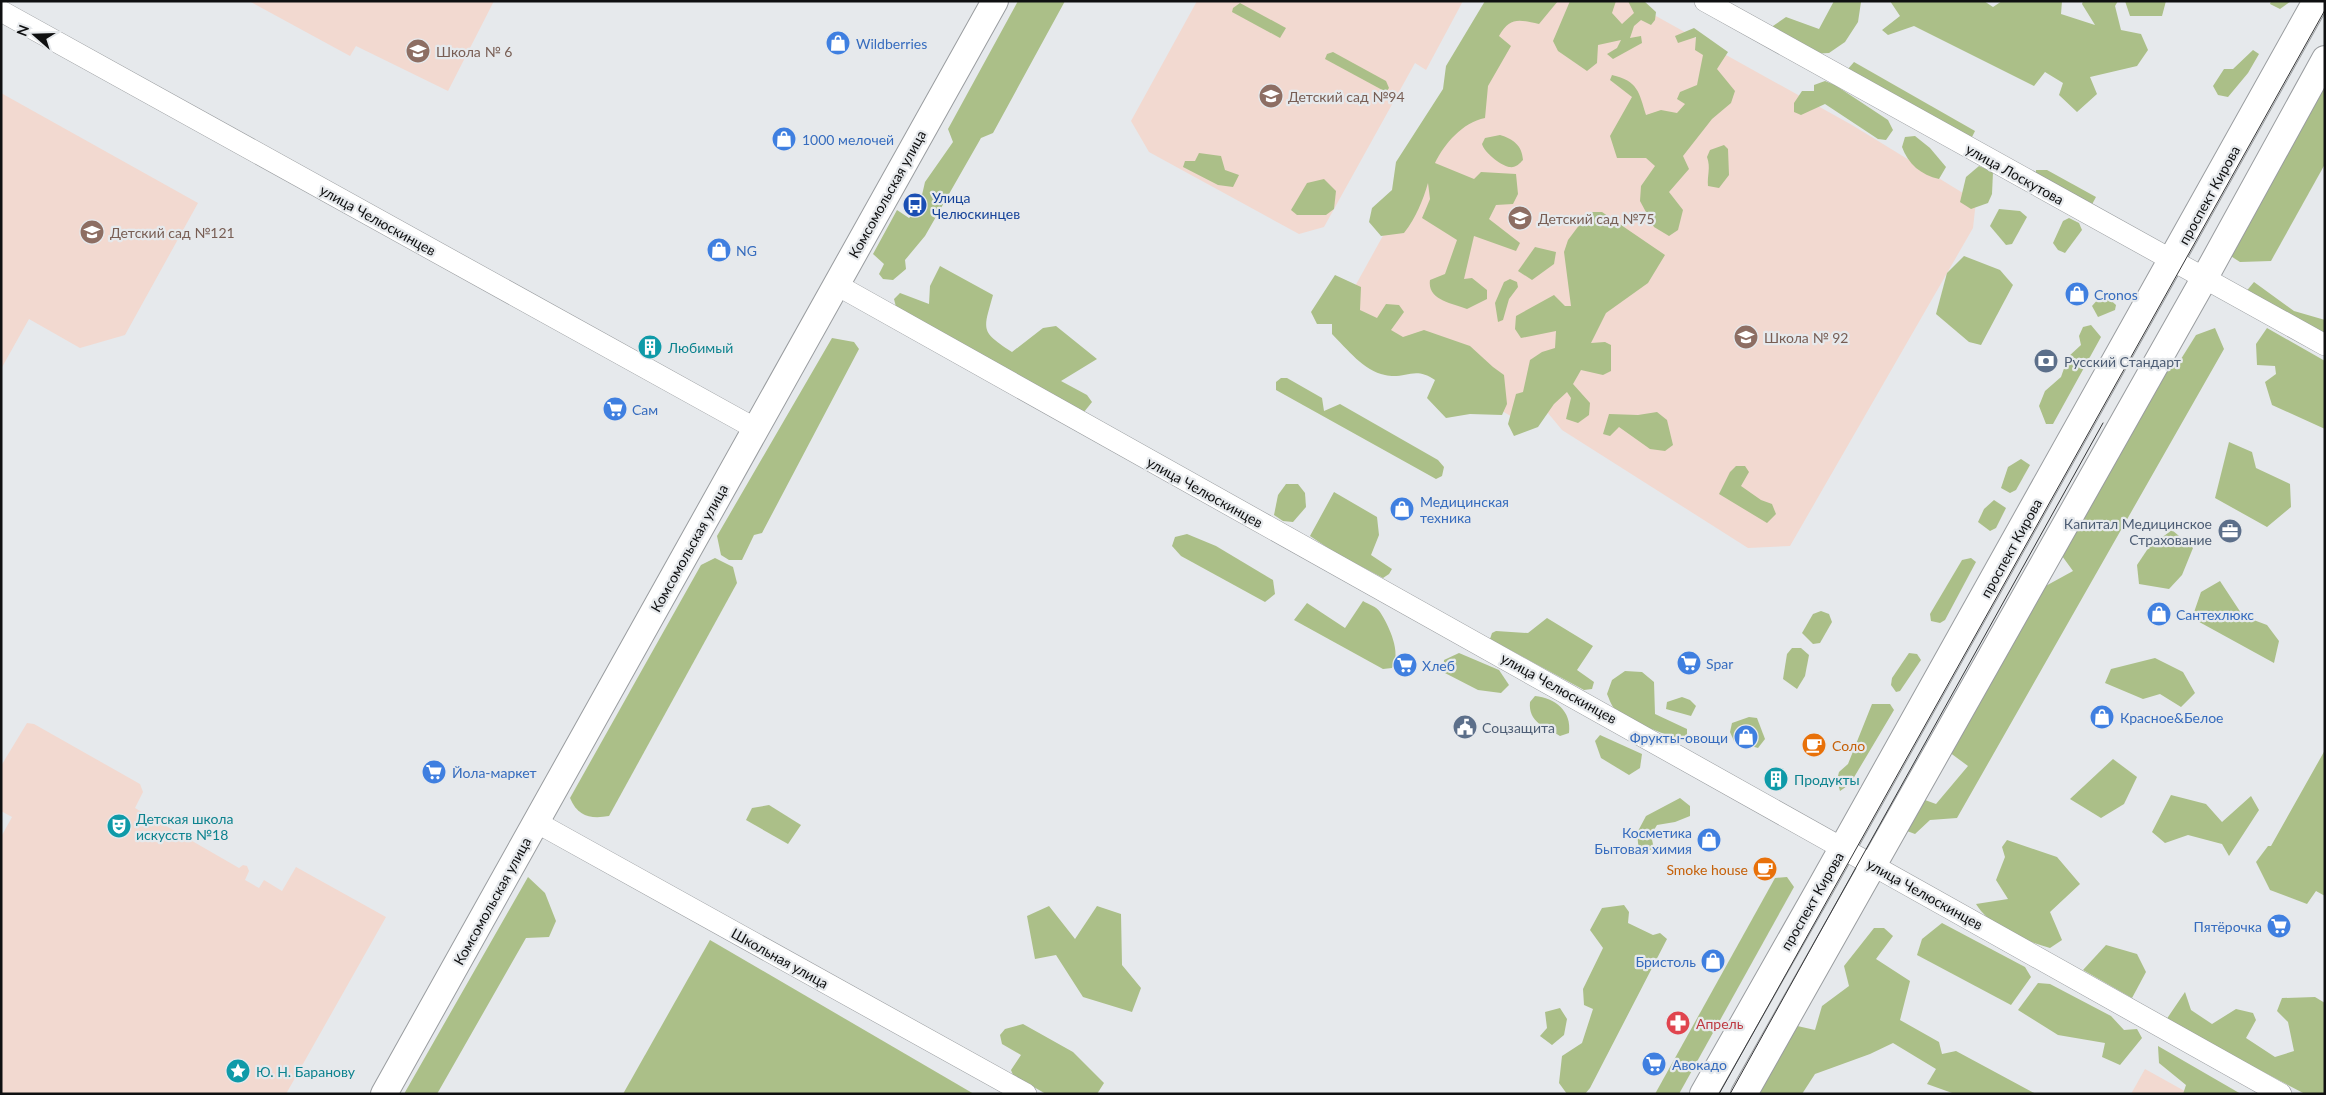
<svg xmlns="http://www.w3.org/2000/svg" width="2326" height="1095" font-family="Lato,sans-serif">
<rect width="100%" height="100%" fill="#e6e9ec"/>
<!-- education -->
<g fill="#f2d9d0">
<path d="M249,1H494L448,91L356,46L350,56Z"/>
<path d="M1197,1H1463L1426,70L1415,63L1324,227L1299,234L1149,152L1131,121Z"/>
<path d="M1498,1H1629L1852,125L1976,201L1973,228L1790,546L1748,548L1562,430L1543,407L1530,427L1338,317L1447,120Z"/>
<path d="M1,93L198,203L125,335L80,348L29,319L1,369Z"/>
<path d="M27,723L34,724L140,784L143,792L135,808L239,868L243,865L247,866L249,871L245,880L259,888L264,880L282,891L296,867L386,917L286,1094H1V837L12,817L1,811V766Z"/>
<path d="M2145,1069L2190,1094H2131Z"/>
</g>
<!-- green -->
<g fill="#abbf88">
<path d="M1018,1H1065L993,133L981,138L925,236L905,260L906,269L893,280L883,279L879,274L884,264L873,254L897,210L909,218L919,208L925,182L953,142L948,129Z"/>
<path d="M1485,1H1558L1539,24C1520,20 1510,16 1499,36L1511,46L1488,86L1485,118C1462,123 1445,143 1435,163L1474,179L1481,172L1516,174L1518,194L1513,204L1496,205L1489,219L1520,243L1516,251L1474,236L1464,279L1472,278L1487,290V299L1467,309C1452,303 1427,300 1430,280L1445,274L1457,240L1422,218L1430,199L1428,183C1423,200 1416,218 1404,233L1381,236L1369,222L1372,208L1392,190L1396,162L1443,89L1446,66Z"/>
<path d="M1570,1H1616L1612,13L1622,24L1634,13L1628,1H1644L1656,12L1655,20L1651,25L1641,20L1634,26L1630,38L1641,36L1642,43L1613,59L1607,54L1617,48L1621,40L1598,45L1597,63L1587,71L1558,51L1553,41Z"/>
<path d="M1834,1L1861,2L1858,22L1845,42L1829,53L1811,54L1770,28L1786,17L1819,29Z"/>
<path d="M1890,1H1984L1993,7L2002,1H2062L2061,14L2095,25L2082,4L2083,1H2118L2115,6L2121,30L2141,34L2148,50L2137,66L2090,77L2097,94L2077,112L2059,95L2063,83L2045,72L2034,86L1914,26L1888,35L1882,30L1900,16Z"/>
<path d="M2125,1H2166L2162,16H2130Z"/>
<path d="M2271,1H2291L2280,9L2270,4Z"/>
<path d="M1240,3L1286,28L1280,38L1232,12L1233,8Z"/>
<path d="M1694,28L1728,52L1717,69L1735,91L1731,103L1712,119L1683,156L1689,169L1669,192L1683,210L1678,230L1669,236L1654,227L1640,201L1641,186L1655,166L1646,158H1617L1610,136L1632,97L1610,80L1612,75C1638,81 1639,92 1646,115L1661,110L1677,113L1685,104L1677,99L1680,92L1697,85L1703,55L1695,50L1696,37L1678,43L1675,36Z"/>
<path d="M2253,50L2259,54L2248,73L2228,97L2218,95L2213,86L2224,69H2233Z"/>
<path d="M1333,52L1386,81L1389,88L1386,92L1325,59L1327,54Z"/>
<path d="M1854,62L1975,131L1970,141L1848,69Z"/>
<path d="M2325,80V164L2271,261L2240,262L2226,253Z"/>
<path d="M1825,81L1835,85L1888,120L1893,130L1886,140L1878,139L1825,104L1801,115L1794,112V103L1802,91H1814V85Z"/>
<path d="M1500,135C1513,139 1522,145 1523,160C1519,164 1516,168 1509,167C1500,165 1484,152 1482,144L1485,138Z"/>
<path d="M1915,136L1930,148L1946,167L1939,179C1921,175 1908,164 1902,147L1905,137Z"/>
<path d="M1724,145L1728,149L1729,175L1719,188L1708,186C1707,175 1711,168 1707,157L1710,150Z"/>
<path d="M1199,153L1221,156L1225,170L1239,175L1233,187L1218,185L1183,167L1185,161H1195Z"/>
<path d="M1979,166L1993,172L1992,194L1988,203L1971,209L1960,202L1966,177Z"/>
<path d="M2036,170H2047L2096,197L2090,208L2036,179Z"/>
<path d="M1324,179L1336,191L1334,209L1326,215H1297L1291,210L1307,183Z"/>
<path d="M1999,209L2020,211L2027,217L2012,244L2006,245L1990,226Z"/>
<path d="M1589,212H1602L1665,255L1648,283L1606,313L1591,343L1605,342L1611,345V371L1603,375L1581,370L1573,384L1590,403L1589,415L1578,423L1566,419L1571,398L1567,392L1554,404L1538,427L1514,436L1508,424L1516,394L1523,392L1530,360L1542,352L1555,348L1556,331L1521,338L1515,329L1516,316L1554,295L1565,306H1571L1564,252L1568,240Z"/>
<path d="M2069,218L2079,223L2082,230L2065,253L2058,250L2053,243L2063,221Z"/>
<path d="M1535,247L1556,252L1554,264L1532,280L1518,271Z"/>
<path d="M1964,256L2000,270L2013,285L1981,345L1969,342L1936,314L1947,273Z"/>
<path d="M940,266L993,295C983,331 980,331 1012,352L1043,328L1056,326L1097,359L1061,381L1087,395L1092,402L1084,412L896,307L894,299L900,293L929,304L930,286Z"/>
<path d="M1335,275L1361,287L1360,310L1377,318L1386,304L1399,305L1404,312L1391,330L1403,337L1424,330L1470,346L1493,367L1504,375L1507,404L1502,415L1470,414L1446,418L1427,398L1435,380C1414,365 1405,380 1385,375C1364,371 1347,349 1332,334V324H1317L1311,312Z"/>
<path d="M1510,279L1517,282L1518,287L1509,299L1503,320L1498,322L1495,303L1504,282Z"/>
<path d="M2254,282L2294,311L2325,320V339L2244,294Z"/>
<path d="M2107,297L2116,305L2115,310L2098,317L2092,306L2099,298Z"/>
<path d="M2091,325L2101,337L2053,424H2046L2039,406L2045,391L2061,377L2068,357L2081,345L2079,336L2083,327Z"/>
<path d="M2215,328L2224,349L1957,818L1930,820L1915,834L1907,831L1925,800L1936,804L1968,766L1949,752L2031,594L2073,571L2057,549L2157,370L2181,359L2196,335Z"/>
<path d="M2267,328L2325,361V429L2272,405L2265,382L2276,374L2275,366L2257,365L2256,344Z"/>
<path d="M832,338L854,342L859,349L762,533L754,535L742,560H729L721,555L717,536Z"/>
<path d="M1281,378H1287L1322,398L1324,411L1340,404L1438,460L1444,467L1442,476L1436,479L1276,390V382Z"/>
<path d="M1657,412L1667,420L1673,445L1665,451L1650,449L1619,427L1610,436L1603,434L1609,414L1638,415Z"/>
<path d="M2229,442L2252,452L2256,468L2290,484L2291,507L2267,527L2215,498Z"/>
<path d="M2021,459L2030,465L2016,490L2010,493L2001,488L2008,467Z"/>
<path d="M1736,466H1745L1749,472L1741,486L1761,500L1772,504L1776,514L1767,523L1719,494L1730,472Z"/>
<path d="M1286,484H1298L1305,493L1306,507L1293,522L1283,521L1274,515L1278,495Z"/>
<path d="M1334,492L1377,517L1379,535L1371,555L1392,569L1389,574L1383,578L1334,552L1310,536Z"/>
<path d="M1994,500L2006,508L1996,528L1990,531L1978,522L1984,509Z"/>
<path d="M2172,530L2193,548L2182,575L2169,589L2139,584L2137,565L2149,547Z"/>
<path d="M1187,534L1216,546L1273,580L1275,594L1265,602L1181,556L1172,546L1175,537Z"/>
<path d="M715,558L733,567L737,583L609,816C591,819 578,817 570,798L701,565Z"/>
<path d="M1971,558L1976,562L1945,620L1940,623L1931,621L1930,614L1962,560Z"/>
<path d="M2220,581L2243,616L2267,625L2279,641L2274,663L2192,618L2201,592Z"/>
<path d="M1363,601C1368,604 1377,607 1380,612C1389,626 1402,653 1392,668L1383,669L1294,620L1307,603L1345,628Z"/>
<path d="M1821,611L1829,614L1832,622L1820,643L1813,644L1802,633L1813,614Z"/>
<path d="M1547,618L1593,646L1577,670L1594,682L1592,689L1584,690L1490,639L1492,633L1496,631L1528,633Z"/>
<path d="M1792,648H1801L1809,655L1805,676L1797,689L1783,679L1787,654Z"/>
<path d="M1459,653L1499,670L1509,685L1501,693L1478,690L1443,672L1444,660Z"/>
<path d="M1909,653L1917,654L1921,660L1900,691L1896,692L1891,685L1892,678Z"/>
<path d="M2155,658L2183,672L2195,693L2181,707L2160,694L2143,699L2105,683L2111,669Z"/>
<path d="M1625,671L1642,672L1654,682L1655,714L1687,729V735L1681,741C1666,733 1623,721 1614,708C1611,705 1609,698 1607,694L1612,680Z"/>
<path d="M1535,696C1555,698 1572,711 1569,733L1560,736C1545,727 1528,722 1530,702Z"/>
<path d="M1682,697L1690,700L1696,706L1691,716L1666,709L1667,702Z"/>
<path d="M1872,704H1890L1894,710L1850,784L1840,791L1837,780L1839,772L1848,764Z"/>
<path d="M1749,717L1757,718L1765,739L1758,748L1734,741L1730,732L1732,723Z"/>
<path d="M1600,735L1642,754L1640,768L1629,775L1601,758L1595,741Z"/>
<path d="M2325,750V896L2316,891L2307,904L2270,890L2256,862L2268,846H2271Z"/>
<path d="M2113,759L2137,777L2124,804L2101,818L2070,799Z"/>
<path d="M2171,795L2206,804L2222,822L2251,796L2259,810L2229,856L2222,844L2188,835L2165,843L2152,832Z"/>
<path d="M1680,798L1690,806V816L1675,822L1657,825L1651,835L1654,849L1639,852L1637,833L1646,816Z"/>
<path d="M769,805L801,825L788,844L746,820L752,808Z"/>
<path d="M2007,840L2057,857L2080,884L2050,912L2062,940L2050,948C2023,940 1991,928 1976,904L2008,899L1996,880L2005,857L2002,847Z"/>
<path d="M528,877L545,893L556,921L549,937L526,938L437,1094H404Z"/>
<path d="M1787,877L1794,887L1679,1094H1655L1775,878Z"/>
<path d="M1624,905L1629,912L1628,923L1653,935L1660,933L1667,939L1590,1088L1585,1094H1567L1559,1083L1562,1056L1582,1043L1593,1009L1584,1005L1583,989L1603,948L1590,930L1602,908Z"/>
<path d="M1049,906L1075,939L1097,906L1121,914L1122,965L1141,988L1132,1012L1083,997L1056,955L1035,959L1027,916Z"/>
<path d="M1942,923L2025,967L2031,977L2011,1005L1917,955L1922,939Z"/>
<path d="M1874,928H1884L1893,936L1876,959L1910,981L1900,1020L1939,1042L1942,1054L1956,1051L2036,1094H1955L1927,1084L1936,1069L1893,1043L1870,1054L1815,1074L1802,1094H1758L1793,1025L1815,1030L1822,1006L1849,986L1844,966Z"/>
<path d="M710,940L974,1094H623Z"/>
<path d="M2106,945L2137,954L2146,972L2132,998L2083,970Z"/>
<path d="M2038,983L2050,984L2111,1016L2124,1030L2137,1029L2142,1038L2120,1065L2102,1057L2105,1043L2058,1035L2018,1010Z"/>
<path d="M2185,992L2191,1010L2212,1024L2236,1009L2253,1013L2256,1020L2246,1038L2275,1057L2294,1051L2288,1022L2277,1011L2282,998L2315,997L2325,1003V1094H2305L2166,1020Z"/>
<path d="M1560,1008L1567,1019L1564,1035L1552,1045L1540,1036L1547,1028L1545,1012Z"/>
<path d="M1023,1024L1073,1052L1104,1083L1097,1094H1046L1013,1075L1011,1070L1021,1055L1002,1044L1000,1035L1005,1029Z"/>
<path d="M2158,1046L2241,1094H2183L2186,1085L2159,1063Z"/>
</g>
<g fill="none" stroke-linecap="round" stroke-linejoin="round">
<defs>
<g id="minor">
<path d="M1705,1L2325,345"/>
<path d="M1,11L756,429"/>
<path d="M837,285L2281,1094"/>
<path d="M536,822L1026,1094"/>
</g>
<g id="tertiary">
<path d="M384,1094L995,1"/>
<path d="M1703,1094L1820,888L2316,1"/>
<path d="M1744,1094L2204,279L2325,59"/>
</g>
</defs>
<!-- minor casing -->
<use href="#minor" stroke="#999c9f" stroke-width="22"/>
<!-- tertiary casing -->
<use href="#tertiary" stroke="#999c9f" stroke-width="28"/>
<!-- minor -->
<use href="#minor" stroke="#fff" stroke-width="21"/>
<!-- tertiary -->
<use href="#tertiary" stroke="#fff" stroke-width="26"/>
<!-- tram -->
<g stroke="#363739" stroke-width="1">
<path d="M1719,1094L2325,10"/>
<path d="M1730,1094L2103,423"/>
</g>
</g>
<!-- icons -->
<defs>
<symbol id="shop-disc" viewBox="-11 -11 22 22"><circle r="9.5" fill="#3f7fe0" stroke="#e6e9ec"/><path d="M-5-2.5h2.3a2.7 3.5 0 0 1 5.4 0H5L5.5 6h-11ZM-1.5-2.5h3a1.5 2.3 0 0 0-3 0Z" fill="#fff"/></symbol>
<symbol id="school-disc" viewBox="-11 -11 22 22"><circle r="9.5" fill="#8d6e63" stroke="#e6e9ec"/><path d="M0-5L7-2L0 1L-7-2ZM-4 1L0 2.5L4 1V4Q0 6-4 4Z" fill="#fff"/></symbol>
<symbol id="bus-disc" viewBox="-11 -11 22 22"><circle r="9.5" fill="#1a4fb4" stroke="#e6e9ec"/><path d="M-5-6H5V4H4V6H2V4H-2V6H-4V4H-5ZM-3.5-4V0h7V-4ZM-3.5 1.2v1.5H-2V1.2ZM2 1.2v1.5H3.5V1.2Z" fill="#fff"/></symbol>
<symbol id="building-disc" viewBox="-11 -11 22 22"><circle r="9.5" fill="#0f9aa8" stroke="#e6e9ec"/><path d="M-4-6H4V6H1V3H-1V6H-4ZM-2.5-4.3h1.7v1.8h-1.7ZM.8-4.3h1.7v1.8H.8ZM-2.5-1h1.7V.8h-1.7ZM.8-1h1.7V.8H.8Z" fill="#fff"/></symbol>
<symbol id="bank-disc" viewBox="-11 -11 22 22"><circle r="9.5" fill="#5c6f8a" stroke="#e6e9ec"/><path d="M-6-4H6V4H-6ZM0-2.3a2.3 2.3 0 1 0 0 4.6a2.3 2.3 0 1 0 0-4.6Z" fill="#fff"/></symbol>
<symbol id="supermarket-disc" viewBox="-11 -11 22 22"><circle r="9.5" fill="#3f7fe0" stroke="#e6e9ec"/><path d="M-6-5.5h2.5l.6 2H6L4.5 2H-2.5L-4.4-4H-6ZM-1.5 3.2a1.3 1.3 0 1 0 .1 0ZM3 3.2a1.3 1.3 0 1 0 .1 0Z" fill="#fff"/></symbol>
<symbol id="office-disc" viewBox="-11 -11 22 22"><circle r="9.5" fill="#5c6f8a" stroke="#e6e9ec"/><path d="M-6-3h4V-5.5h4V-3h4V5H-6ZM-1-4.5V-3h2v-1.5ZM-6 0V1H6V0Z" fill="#fff"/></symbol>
<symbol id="civic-disc" viewBox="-11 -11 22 22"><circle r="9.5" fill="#5c6f8a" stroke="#e6e9ec"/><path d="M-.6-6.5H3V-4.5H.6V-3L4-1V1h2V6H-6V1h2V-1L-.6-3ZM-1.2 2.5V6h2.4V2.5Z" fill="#fff"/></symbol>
<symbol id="cafe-disc" viewBox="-11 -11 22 22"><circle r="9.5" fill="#e8710a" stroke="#e6e9ec"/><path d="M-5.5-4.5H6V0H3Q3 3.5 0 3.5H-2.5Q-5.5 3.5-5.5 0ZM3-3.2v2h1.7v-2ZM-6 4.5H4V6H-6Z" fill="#fff"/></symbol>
<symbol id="theatre-disc" viewBox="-11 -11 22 22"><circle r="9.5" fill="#0f9aa8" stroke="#e6e9ec"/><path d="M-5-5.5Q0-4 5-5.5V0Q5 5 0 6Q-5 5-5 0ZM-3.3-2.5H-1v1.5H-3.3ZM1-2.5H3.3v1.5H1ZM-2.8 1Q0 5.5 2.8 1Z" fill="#fff"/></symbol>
<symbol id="pharmacy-disc" viewBox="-11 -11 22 22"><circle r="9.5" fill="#e0444e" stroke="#e6e9ec"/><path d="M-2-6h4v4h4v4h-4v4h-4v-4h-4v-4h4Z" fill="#fff"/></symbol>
<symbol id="sight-disc" viewBox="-11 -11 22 22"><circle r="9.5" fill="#0f9aa8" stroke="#e6e9ec"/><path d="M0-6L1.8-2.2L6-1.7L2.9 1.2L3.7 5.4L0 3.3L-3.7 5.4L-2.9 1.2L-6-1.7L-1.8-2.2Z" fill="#fff"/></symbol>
</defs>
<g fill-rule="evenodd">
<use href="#shop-disc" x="824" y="29" width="28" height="28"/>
<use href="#school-disc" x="404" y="37" width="28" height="28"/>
<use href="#school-disc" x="1257" y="82" width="28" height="28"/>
<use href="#shop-disc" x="770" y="125" width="28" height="28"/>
<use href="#bus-disc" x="901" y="191" width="28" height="28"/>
<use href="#school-disc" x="1506" y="204" width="28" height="28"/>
<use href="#school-disc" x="78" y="218" width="28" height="28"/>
<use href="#shop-disc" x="705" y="236" width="28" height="28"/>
<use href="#shop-disc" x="2063" y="280" width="28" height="28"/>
<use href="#school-disc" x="1732" y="323" width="28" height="28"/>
<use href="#building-disc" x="636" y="333" width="28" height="28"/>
<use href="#bank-disc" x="2032" y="347" width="28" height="28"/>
<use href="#supermarket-disc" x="601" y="395" width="28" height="28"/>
<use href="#shop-disc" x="1388" y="495" width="28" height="28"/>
<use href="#office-disc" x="2216" y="517" width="28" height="28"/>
<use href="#shop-disc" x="2145" y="600" width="28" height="28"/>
<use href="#supermarket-disc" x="1675" y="649" width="28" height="28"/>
<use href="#supermarket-disc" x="1391" y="651" width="28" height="28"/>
<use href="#shop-disc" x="2088" y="703" width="28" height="28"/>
<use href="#civic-disc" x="1451" y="713" width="28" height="28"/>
<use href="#shop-disc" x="1732" y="723" width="28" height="28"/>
<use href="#cafe-disc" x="1800" y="731" width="28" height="28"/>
<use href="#supermarket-disc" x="420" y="758" width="28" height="28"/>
<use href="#building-disc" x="1762" y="765" width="28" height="28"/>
<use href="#theatre-disc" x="105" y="812" width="28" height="28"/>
<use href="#shop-disc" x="1695" y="826" width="28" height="28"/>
<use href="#cafe-disc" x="1751" y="855" width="28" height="28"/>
<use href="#supermarket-disc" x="2265" y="912" width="28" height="28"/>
<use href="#shop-disc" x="1699" y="947" width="28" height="28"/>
<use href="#pharmacy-disc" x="1664" y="1009" width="28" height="28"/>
<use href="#supermarket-disc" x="1640" y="1050" width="28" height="28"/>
<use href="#sight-disc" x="224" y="1057" width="28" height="28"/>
</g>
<g text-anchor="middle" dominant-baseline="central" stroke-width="4.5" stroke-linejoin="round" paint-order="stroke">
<!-- shop labels -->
<g font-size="14" fill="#366cbe" stroke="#e6e9ec" text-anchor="start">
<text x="856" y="43">Wildberries</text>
<text x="802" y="139">1000 мелочей</text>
<text x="736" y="250">NG</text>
<text x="2094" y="294">Cronos</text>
<text x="632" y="409">Сам</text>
<text x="1420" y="501">Медицинская<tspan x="1420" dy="16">техника</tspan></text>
<text x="2176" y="614">Сантехлюкс</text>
<text x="1706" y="663">Spar</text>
<text x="1422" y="665">Хлеб</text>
<text x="2120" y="717">Красное&amp;Белое</text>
<text x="1728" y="737" text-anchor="end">Фрукты-овощи</text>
<text x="452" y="772">Йола-маркет</text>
<text x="1692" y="832" text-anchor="end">Косметика<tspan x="1692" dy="16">Бытовая химия</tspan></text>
<text x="2262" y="926" text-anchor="end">Пятёрочка</text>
<text x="1696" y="961" text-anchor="end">Бристоль</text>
<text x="1672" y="1064">Авокадо</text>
</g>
<!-- education labels -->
<g font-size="14" fill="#785e54" stroke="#e6e9ec" text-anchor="start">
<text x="436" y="51">Школа № 6</text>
<text x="1288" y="96">Детский сад №94</text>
<text x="1538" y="218">Детский сад №75</text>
<text x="110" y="232">Детский сад №121</text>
<text x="1764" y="337">Школа № 92</text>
</g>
<!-- street labels -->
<g font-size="14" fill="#0f1011" stroke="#e6e9ec">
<text transform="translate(2015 174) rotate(29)">улица Лоскутова</text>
<text transform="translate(887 194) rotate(-61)">Комсомольская улица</text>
<text transform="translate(2209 195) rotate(-61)">проспект Кирова</text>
<text transform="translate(378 220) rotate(29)">улица Челюскинцев</text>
<text transform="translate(1205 492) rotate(29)">улица Челюскинцев</text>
<text transform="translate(689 548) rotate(-61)">Комсомольская улица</text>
<text transform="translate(2011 548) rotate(-61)">проспект Кирова</text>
<text transform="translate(1559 688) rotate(29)">улица Челюскинцев</text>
<text transform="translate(1925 894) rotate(29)">улица Челюскинцев</text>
<text transform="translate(492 901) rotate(-61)">Комсомольская улица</text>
<text transform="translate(1812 901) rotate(-60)">проспект Кирова</text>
<text transform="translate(780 958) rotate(29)">Школьная улица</text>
</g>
<!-- transit labels -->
<g font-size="14" fill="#164399" stroke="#e6e9ec" text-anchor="start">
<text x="932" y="197">Улица<tspan x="932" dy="16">Челюскинцев</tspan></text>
</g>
<!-- culture labels -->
<g font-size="14" fill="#0d838f" stroke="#e6e9ec" text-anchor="start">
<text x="668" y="347">Любимый</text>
<text x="1794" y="779">Продукты</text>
<text x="136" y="818">Детская школа<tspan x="136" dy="16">искусств №18</tspan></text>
<text x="256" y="1071">Ю. Н. Баранову</text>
</g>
<!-- service labels -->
<g font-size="14" fill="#4e5e75" stroke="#e6e9ec" text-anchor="start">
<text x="2064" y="361">Русский Стандарт</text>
<text x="2212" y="523" text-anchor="end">Капитал Медицинское<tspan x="2212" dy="16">Страхование</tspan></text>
<text x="1482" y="727">Соцзащита</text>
</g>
<!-- food labels -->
<g font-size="14" fill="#c56008" stroke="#e6e9ec" text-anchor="start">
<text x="1832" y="745">Соло</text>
<text x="1748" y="869" text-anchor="end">Smoke house</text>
</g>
<!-- health labels -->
<g font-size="14" fill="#be3a42" stroke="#e6e9ec" text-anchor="start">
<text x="1696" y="1023">Апрель</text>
</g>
</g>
<!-- border -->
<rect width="2326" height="1095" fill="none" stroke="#0f1011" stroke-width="5"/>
<!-- north arrow -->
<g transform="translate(35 35) rotate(290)" stroke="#e6e9ec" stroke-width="4" paint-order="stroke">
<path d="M0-4L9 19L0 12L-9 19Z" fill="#0f1011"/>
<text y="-8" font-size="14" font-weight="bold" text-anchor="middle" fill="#0f1011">N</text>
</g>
</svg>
